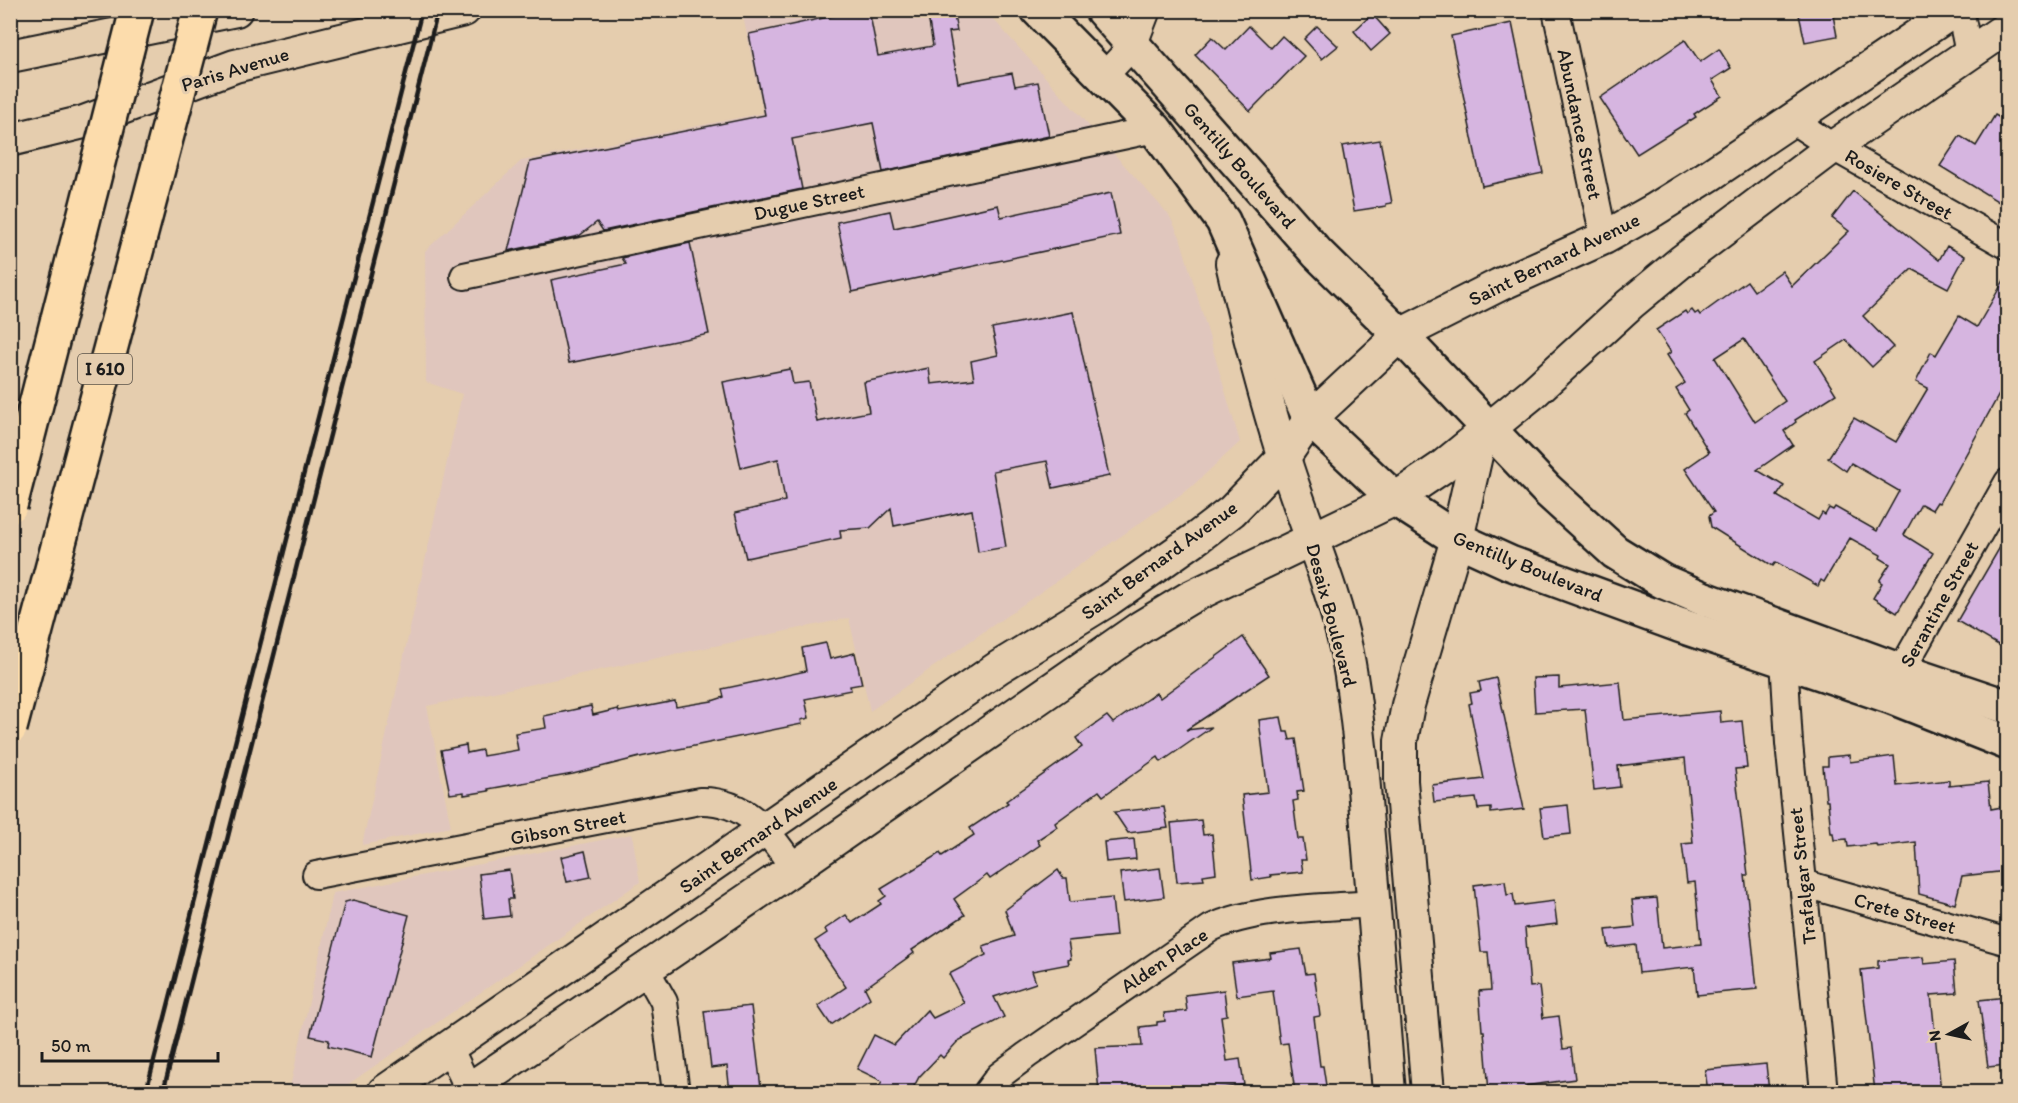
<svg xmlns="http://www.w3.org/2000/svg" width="2018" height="1103" font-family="Itim,sans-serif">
<rect width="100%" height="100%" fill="#e5cdae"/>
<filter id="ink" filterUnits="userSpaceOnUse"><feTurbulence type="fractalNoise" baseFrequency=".0167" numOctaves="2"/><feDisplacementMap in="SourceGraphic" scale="12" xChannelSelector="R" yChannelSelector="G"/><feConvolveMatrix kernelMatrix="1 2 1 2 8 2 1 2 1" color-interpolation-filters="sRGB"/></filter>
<g filter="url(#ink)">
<!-- built -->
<g fill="#e0c6bd">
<path d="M742,11H986L1169,215L1180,237L1240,442L1190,488L870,711L849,618L427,706L451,827L362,845L462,394L426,382L425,251L521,161L763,113Z"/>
<path d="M632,834L640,882L337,1092H289L333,893Z"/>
</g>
<!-- building -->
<g fill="#d6b5e0" stroke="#1c1c1c" stroke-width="1.5" fill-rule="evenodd">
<path d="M861,10H869L878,56L933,46L927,10H953L957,31L949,32L958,83L1012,73L1015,86L1038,82L1049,136L883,172L873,123L792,139L802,189L603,231L597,222L579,236L508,251L530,162L765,115L749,34Z"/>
<path d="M1798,10H1832L1837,36L1805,42Z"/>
<path d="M1372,14L1390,34L1371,51L1354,31Z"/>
<path d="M1512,23L1543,173L1482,186L1451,36Z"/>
<path d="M1249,26L1271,48L1282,36L1304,56L1250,111L1195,55L1212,37L1226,50Z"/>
<path d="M1317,26L1338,46L1322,59L1304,39Z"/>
<path d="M1685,40L1700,62L1719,49L1731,68L1712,80L1722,96L1694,114L1696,117L1637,154L1600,98Z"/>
<path d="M1995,115L2007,122V207L1940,166L1960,136L1976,146Z"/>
<path d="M1380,140L1392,203L1386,204V206L1354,211L1342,146Z"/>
<path d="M1853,191L1939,260L1947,246L1965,256L1948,288L1912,269L1863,316L1893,347L1872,367L1846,340L1815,361L1836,394L1795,420L1796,422L1784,431L1793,445L1757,470L1784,486L1777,496L1818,520L1822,513L1825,515L1829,508L1833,510L1835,507L1877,531L1899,491L1851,463L1846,471L1828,458L1854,418L1896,442L1928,388L1916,382L1931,352L1936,355L1959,316L1977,327L2007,275V380L1939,503L1937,502L1932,510L1921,504L1904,535L1933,553L1897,613L1873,598L1882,583L1879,581L1890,564L1880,558L1881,555L1850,538L1824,582L1821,580L1818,586L1776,562L1773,566L1711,527L1709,516L1714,512L1685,469L1709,452L1685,413L1689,410L1676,389L1685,383L1667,355L1671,352L1656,330L1685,311L1687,314L1692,310L1695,314L1698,312L1700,315L1747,281L1754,291L1782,271L1792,286L1849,231L1832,218ZM1744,339L1785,401L1755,422L1715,358Z"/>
<path d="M1111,193L1120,235L852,292L837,222L890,211L894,228L998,205L1001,217Z"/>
<path d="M690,243L709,334L569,363L551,280L626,264L622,258Z"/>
<path d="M1073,312L1109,476L1053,488L1047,461L993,471L1006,547L978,552L972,510L894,526L891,508L870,528L840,530L841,538L746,558L735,513L785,501L778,459L741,468L723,382L790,369L793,384L809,382L817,422L869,412L864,382L929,368L931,384L974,379L971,361L998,355L992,328Z"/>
<path d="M2007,535V650L1957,621Z"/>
<path d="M1243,637L1269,675L1186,730L1212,727L1161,762L1158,757L1103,796L1099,791L1055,823L1057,827L1037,840L1040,845L990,879L987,875L954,899L965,915L912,950L914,953L865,988L870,998L831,1025L818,1006L846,987L815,941L827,933L825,929L846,915L852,923L881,904L879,901L886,896L881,889L940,853L942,856L974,835L970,828L1008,803L1006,801L1082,747L1076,738L1107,716L1113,723L1156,693L1160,698Z"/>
<path d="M826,643L830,659L855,653L862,684L850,686L851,690L805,699L809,718L801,720L802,724L640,757L573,774L488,789L489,791L464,795V792L450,794L441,750L466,745L467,753L482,750L483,756L518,750L515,733L546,728L544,716L591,706L593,715L618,709L619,712L675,701L676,707L712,701L724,697L722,689L806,671L802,648Z"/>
<path d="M1559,677V688L1620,682L1624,720L1720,711L1721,723L1742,721L1747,768L1735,769L1748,875H1745L1757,989L1697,995L1694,967L1639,973L1636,945L1609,948L1606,930L1635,927L1632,900L1657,898L1662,948L1701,944L1695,882L1687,883L1682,844L1693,843L1685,758L1618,766L1620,787L1594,790L1585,709L1535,712L1533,678Z"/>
<path d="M1496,678L1524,809L1491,813V808L1478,809L1476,798L1434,802L1432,785L1484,779L1469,704L1472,703L1470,693L1481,691L1479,682Z"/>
<path d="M1281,717L1284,732H1288L1290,740L1296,739L1304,791L1297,792L1298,800L1293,801L1298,839H1303L1306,860H1301L1303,872L1270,875L1271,877L1252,880L1242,795L1268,792L1259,720Z"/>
<path d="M1849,755L1850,762L1894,756L1897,786L1949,780V786L1988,782L1991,809L2007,806V871L1962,876L1955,904L1919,894L1916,842L1877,847L1876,844L1848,847L1847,839L1834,840L1833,833H1831L1828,801H1826L1823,766H1828V757Z"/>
<path d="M1568,805L1571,834L1544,837L1540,808Z"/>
<path d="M1164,807L1168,828L1128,833L1114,812Z"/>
<path d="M1201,820L1203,835L1212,834L1216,873L1203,875L1204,880L1177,882L1171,823Z"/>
<path d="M1134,839L1136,859L1106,862L1104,842Z"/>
<path d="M585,851L591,877L567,882L561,857Z"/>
<path d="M1160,868L1164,897L1124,902L1120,873Z"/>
<path d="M509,870L513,899H508L510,916L484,919L479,874Z"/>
<path d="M1058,870L1063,878H1067L1070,902L1112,898L1116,936L1068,941L1071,959L1068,960L1069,964L1032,971L1036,983L994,997L1004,1017L958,1041L943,1058L940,1055L919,1077L911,1092H876L882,1081L857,1069L874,1035L894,1045L927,1010L933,1018L964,1003L949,974L986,955L983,946L1014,936L1005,910Z"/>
<path d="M1505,881L1507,895L1513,894L1515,906L1554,901L1557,924L1525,928L1530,987L1539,986L1543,1018L1559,1016L1563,1049L1571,1048L1575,1079L1525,1086L1526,1092H1489L1484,1031H1482L1479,991L1491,990L1488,952H1481L1474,885Z"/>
<path d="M353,900L409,915L372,1057L328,1046L329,1040L310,1036L345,902Z"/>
<path d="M1301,949L1306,974L1314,973L1320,1016L1314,1017L1320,1066H1323L1327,1092H1295L1288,1043L1280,1044L1273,991L1237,996L1232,963L1271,958L1270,953Z"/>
<path d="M1923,957L1924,964L1954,961L1957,993L1931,995L1941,1092H1875L1861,970L1878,968V961Z"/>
<path d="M1224,990L1227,1015L1221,1016L1227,1061L1240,1059L1244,1085L1202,1091V1092H1099L1095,1048L1142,1046L1140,1027L1157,1025V1022L1165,1021L1164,1013L1187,1011L1185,995Z"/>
<path d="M2007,997V1065L1988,1067L1979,1000Z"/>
<path d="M751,1006L761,1088L730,1092L727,1066L711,1068L704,1011Z"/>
<path d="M1766,1064L1769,1092H1708L1705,1070Z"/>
</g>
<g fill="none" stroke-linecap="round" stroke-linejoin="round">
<defs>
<g id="minor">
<path d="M1556,10L1604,238"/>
<path d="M1960,10L1969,53"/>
<path d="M1104,76L1134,44L1147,10"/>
<path d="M1792,120L1833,147L2008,246"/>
<path d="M464,276L1155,129"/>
<path d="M1784,659L1789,743L1824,1092"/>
<path d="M1895,688L1901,671L2008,482"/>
<path d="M316,875L700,801C747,800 769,833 794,868"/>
<path d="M1802,883L2008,942"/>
<path d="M645,968L664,1002L676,1092"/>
<path d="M449,1047L470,1092"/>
<path d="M987,1092L999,1076L1027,1055L1211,928C1256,907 1324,908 1373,904"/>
</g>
<g id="tertiary">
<path d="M10,56L236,10"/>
<path d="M10,140L84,122L235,66L464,10"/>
<path d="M1232,263C1247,328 1264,394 1284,458C1304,523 1333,586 1347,653C1355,694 1359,735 1363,776L1389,1092"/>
<path d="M384,1092L999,667L1108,600L1198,537L1232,511L1284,457L1310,419L1400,335L1499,285L1604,238L1654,210L1710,175L1955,10"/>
<path d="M465,1092L794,868L1141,627L1189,598L1395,499L1441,468L1534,392L1630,304L1682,261L1833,147L2008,27"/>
<path d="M1428,1092L1401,781V741L1408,705L1457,539L1477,451L1486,432"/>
</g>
<g id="secondary">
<path d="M1038,10L1155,129L1223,221L1310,419L1395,499L1457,539L1510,563L1679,625L1892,697L2008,743"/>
<path d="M1102,10L1318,254L1400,335L1547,490L1615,552L1662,581L1702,598L1901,671L2008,707"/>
</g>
</defs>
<!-- minor casing -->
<use href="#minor" stroke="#1c1c1c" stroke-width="30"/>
<!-- tertiary casing -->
<use href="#tertiary" stroke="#1c1c1c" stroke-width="36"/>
<!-- secondary casing -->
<use href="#secondary" stroke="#1c1c1c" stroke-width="38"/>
<!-- minor -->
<use href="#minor" stroke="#e5cdae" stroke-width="26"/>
<!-- tertiary -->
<use href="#tertiary" stroke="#e5cdae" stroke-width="32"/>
<!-- secondary -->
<use href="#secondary" stroke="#e5cdae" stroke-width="33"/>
<!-- rail -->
<g stroke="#1c1c1c" stroke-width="4.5">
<path d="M146,1092L422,10"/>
<path d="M163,1092L438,10"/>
</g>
<defs>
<g id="motorway-bridge">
<path d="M10,506L137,10"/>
<path d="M10,728L200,10"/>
</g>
</defs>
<!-- motorway-bridge casing -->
<use href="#motorway-bridge" stroke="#1c1c1c" stroke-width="38" stroke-linecap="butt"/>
<!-- motorway-bridge -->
<use href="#motorway-bridge" stroke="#fcdcac" stroke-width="33"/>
</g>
</g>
<g text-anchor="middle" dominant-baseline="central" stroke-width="6" stroke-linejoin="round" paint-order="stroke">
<!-- shield labels -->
<rect fill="#e5cdae" stroke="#585148" stroke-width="1.5" x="78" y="354" width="54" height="30" rx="4.5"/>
<g font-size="18" font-weight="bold" fill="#1c1c1c">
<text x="105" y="369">I 610</text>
</g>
<!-- street labels -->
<g font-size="20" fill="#1c1c1c" stroke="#e5cdae">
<text transform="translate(235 69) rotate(-17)">Paris Avenue</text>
<text transform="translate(1580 124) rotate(78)">Abundance Street</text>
<text transform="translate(1240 165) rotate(49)">Gentilly Boulevard</text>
<text transform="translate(1899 184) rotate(30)">Rosiere Street</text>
<text transform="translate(809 202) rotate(-12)">Dugue Street</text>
<text transform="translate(1554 259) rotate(-26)">Saint Bernard Avenue</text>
<text transform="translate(1159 560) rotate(-36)">Saint Bernard Avenue</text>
<text transform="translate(1528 566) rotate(22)">Gentilly Boulevard</text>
<text transform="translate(1939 604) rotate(-61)">Serantine Street</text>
<text transform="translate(1332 615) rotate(75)">Desaix Boulevard</text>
<text transform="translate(568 827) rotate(-11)">Gibson Street</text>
<text transform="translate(758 835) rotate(-35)">Saint Bernard Avenue</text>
<text transform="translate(1802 876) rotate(-96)">Trafalgar Street</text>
<text transform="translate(1905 913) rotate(16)">Crete Street</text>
<text transform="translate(1164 960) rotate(-34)">Alden Place</text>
</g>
</g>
<!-- margin -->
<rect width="2018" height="1103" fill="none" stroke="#e5cdae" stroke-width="36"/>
<rect x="18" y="18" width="1982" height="1067" fill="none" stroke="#1c1c1c" stroke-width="2" filter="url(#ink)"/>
<!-- north arrow -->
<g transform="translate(1949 1034) rotate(262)" stroke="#e5cdae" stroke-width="4.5" paint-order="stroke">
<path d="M0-4.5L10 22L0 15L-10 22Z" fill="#1c1c1c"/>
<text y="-9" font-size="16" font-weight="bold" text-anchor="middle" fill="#1c1c1c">N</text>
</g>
<!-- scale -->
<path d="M42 1052v9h176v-9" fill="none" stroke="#1c1c1c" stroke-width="3"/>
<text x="51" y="1052" font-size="18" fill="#1c1c1c" stroke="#e5cdae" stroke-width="4.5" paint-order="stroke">50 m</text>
</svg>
